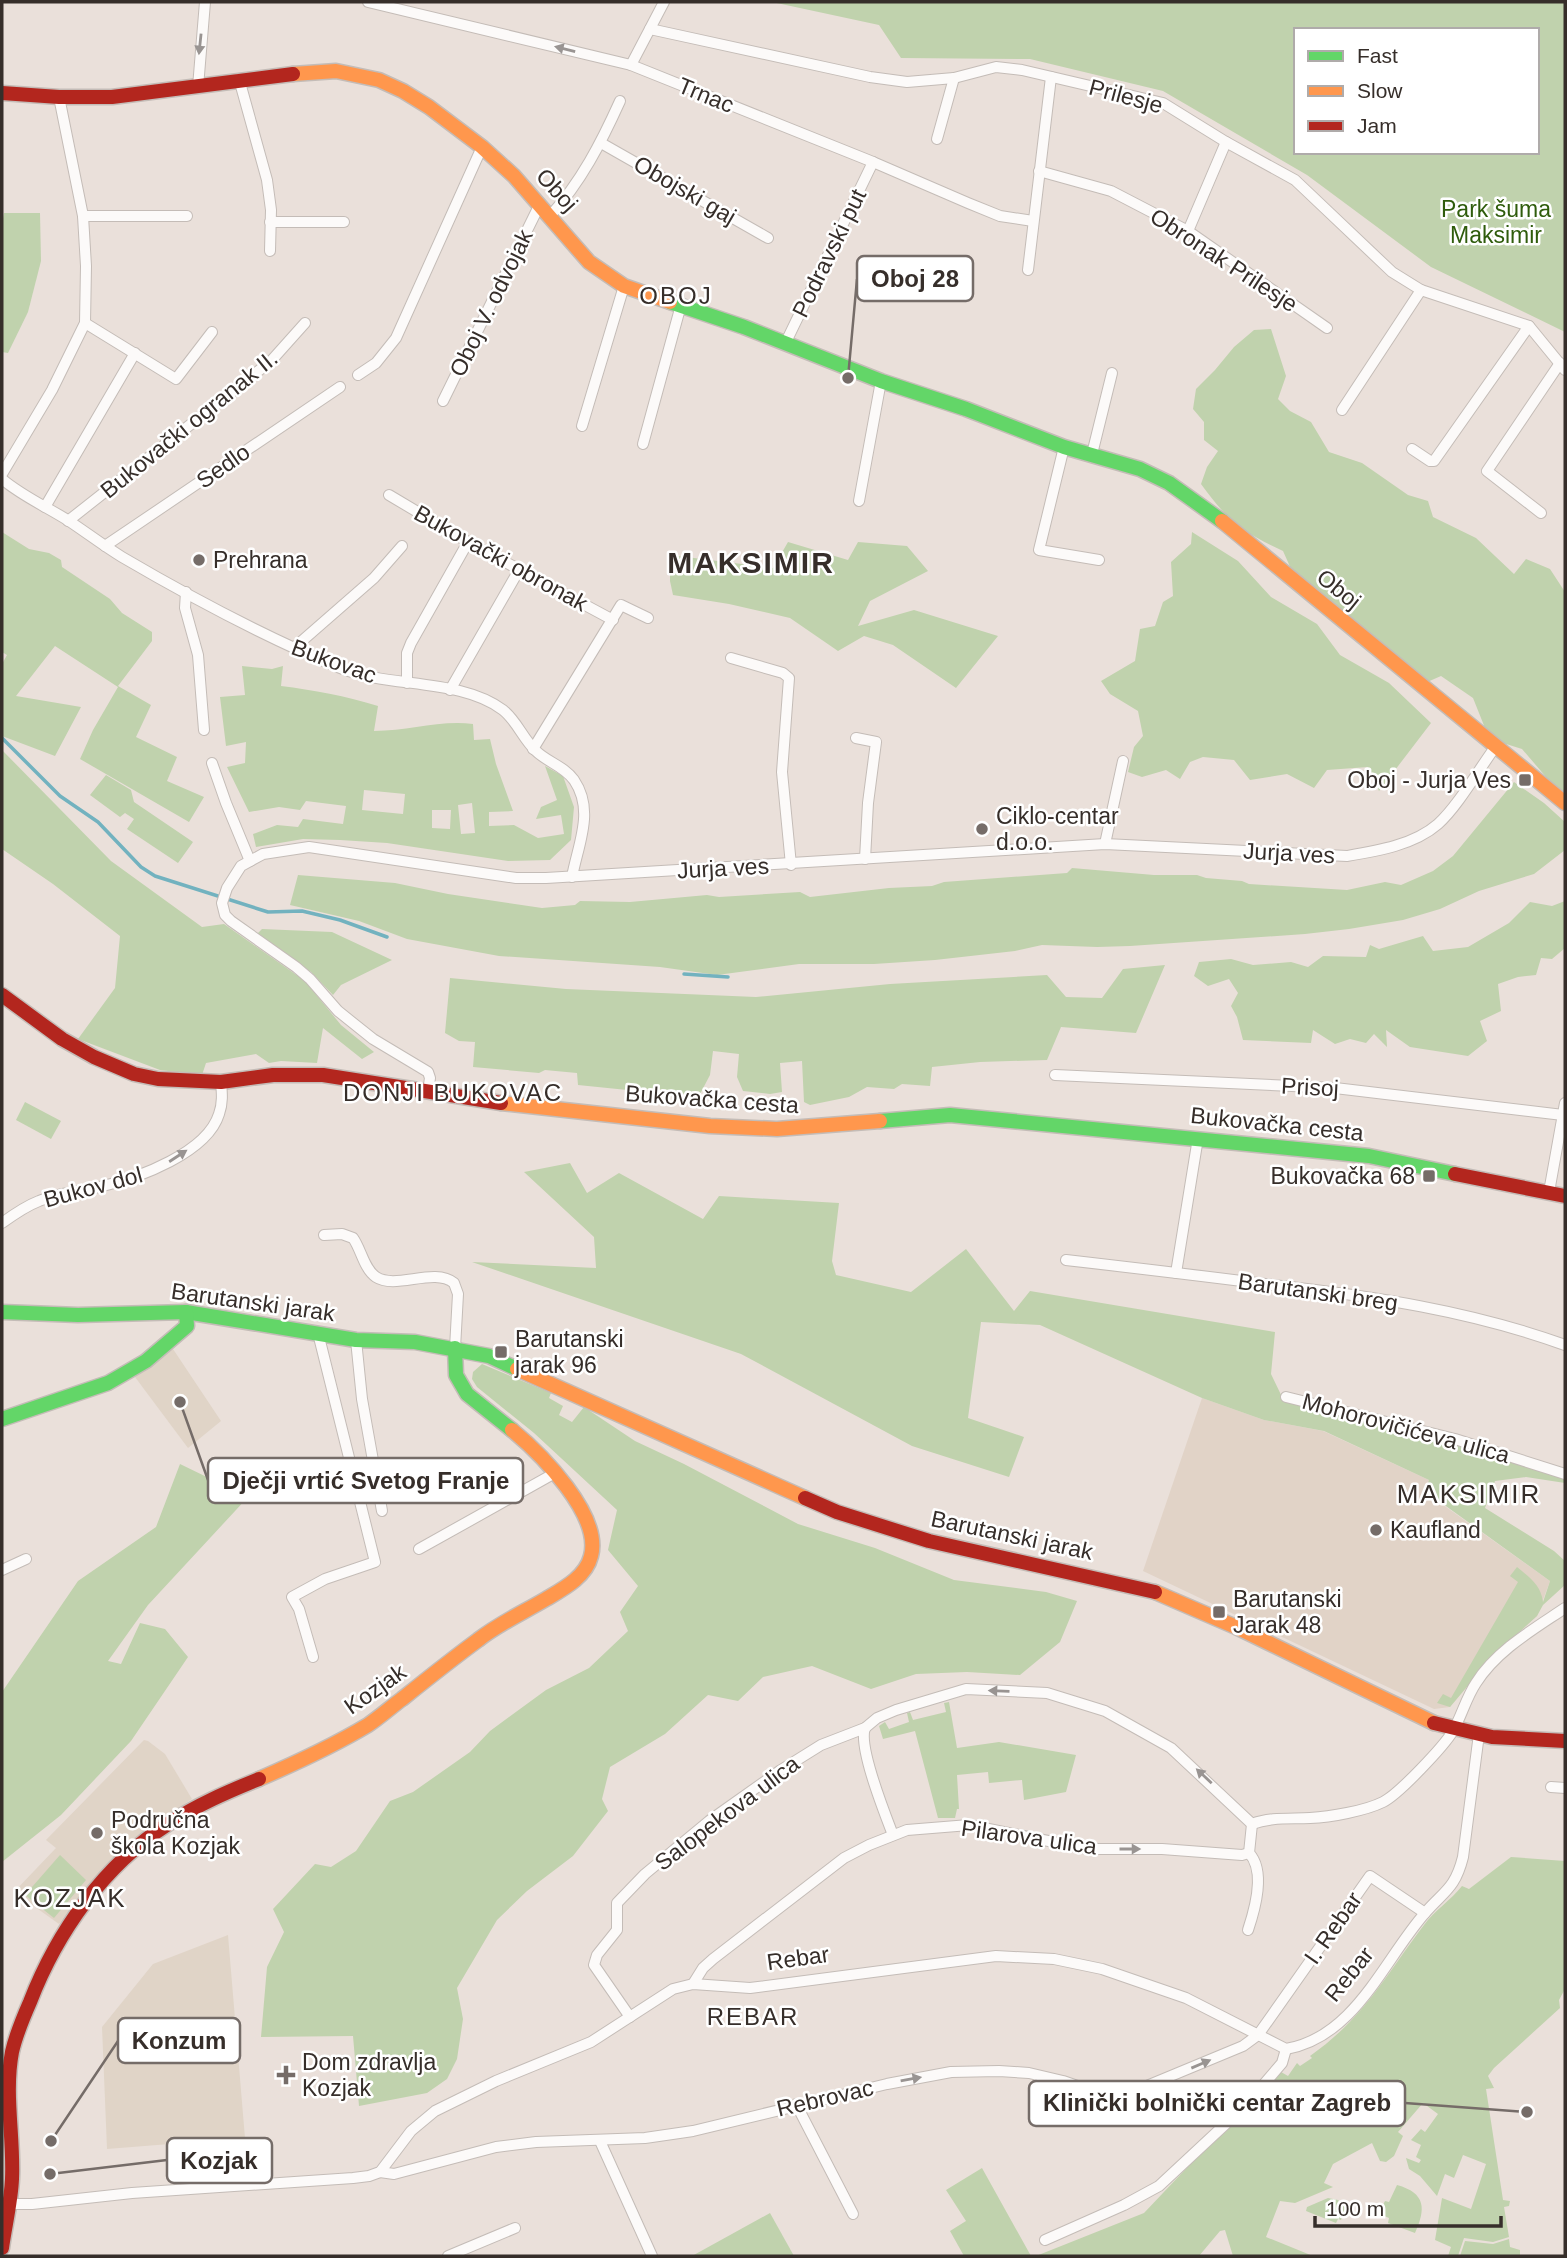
<svg xmlns="http://www.w3.org/2000/svg" width="1567" height="2258" font-family="Arial,sans-serif">
<rect width="100%" height="100%" fill="#eae0da"/>
<!-- commercial -->
<path fill="#e1d3c7" d="M1202,1398L1264,1420L1323,1431L1429,1480L1425,1492L1550,1581L1537,1616L1492,1657L1450,1707L1434,1709L1143,1571Z"/>
<!-- education -->
<g fill="#e0d4c7">
<path d="M173,1349L221,1421L188,1448L135,1377Z"/>
<path d="M144,1740L148,1741L165,1754L192,1799L146,1829L111,1860L77,1899L59,1924L14,1892L56,1848L46,1840Z"/>
<path d="M228,1935L245,2138L107,2149L102,2027L153,1964Z"/>
</g>
<!-- green -->
<g fill="#c0d2ad" fill-rule="evenodd">
<path d="M772,2H1565V332L1431,267L1307,175L1163,91L1030,59L901,58L879,25ZM1296,30H1537V152H1296Z"/>
<path d="M4,213H40L41,261L28,312L8,353L2,352V224Z"/>
<path d="M1271,329L1286,376L1278,399L1290,411L1311,422L1329,452L1362,463L1408,495L1428,501L1433,517L1476,538L1514,574L1526,559L1550,569L1565,592V799L1522,749L1503,743L1485,728L1473,698L1441,676L1425,683L1296,580L1283,551C1242,532 1228,521 1201,484L1207,467L1218,451L1204,440V422L1193,409L1196,389L1215,370L1234,347L1254,330Z"/>
<path d="M2,532L29,549L49,553L61,560L62,567L110,599L122,613L152,632V641L118,686L151,705L136,737L177,757L167,781L204,797L189,822L80,759L93,730L118,687L55,646L16,696L81,707L55,756L2,736V664L7,655L2,652Z"/>
<path d="M1192,532L1238,561L1271,597L1317,624L1340,655L1389,683L1431,723L1379,791L1368,767L1327,770L1314,788L1287,774L1250,780L1234,760L1203,757L1190,762L1180,779L1166,770L1142,777L1128,772L1134,747L1143,736L1138,711L1110,694L1101,681L1135,661L1140,629L1155,626L1163,602L1173,596L1171,562L1191,544Z"/>
<path d="M788,542L848,560L858,542L907,546L928,571L870,601L858,626L914,610L998,636L956,688L893,645L864,636L838,651L790,618L729,604L673,595L670,581V555L773,568Z"/>
<path d="M242,666L272,669L283,666L281,686C313,690 346,696 378,706L374,731C409,731 439,720 473,724L474,740L490,739L496,764L513,811L489,812V826L514,825L538,838L564,834L561,815L536,819L541,807L557,800L545,766L563,776L574,807L571,840L550,860L508,861L387,843L340,840L303,839L256,847L253,834L277,825L298,827L303,819L343,824L346,806L306,801L300,810L279,807L249,812L227,767L245,763L246,742L226,746L220,697L245,695ZM364,790L405,794L403,814L362,810ZM472,803L475,833L461,834L458,805ZM432,810H451L450,829L432,828Z"/>
<path d="M2,750L111,861L202,927L224,924L305,981L341,1025L374,1052L362,1059L323,1028L317,1063L281,1061L269,1063L256,1054L206,1063L202,1075L160,1070L78,1039L115,988L120,936L53,884L2,849Z"/>
<path d="M106,775L131,790L134,802L193,842L178,863L127,829L134,819L125,813L120,817L90,795Z"/>
<path d="M1514,782L1544,803L1565,822V850L1534,874L1479,891L1440,909L1403,920L1349,929L1305,934L1130,946L1097,947L1042,945L1015,951L935,960L874,964H799L717,975L660,967L499,956L407,939L359,921L290,905L298,875L395,883L448,894L542,908L575,905L580,901L630,902L707,895L719,897L800,892L810,897L889,888L932,886L944,882L1067,873L1072,868L1154,875H1197L1206,878L1242,881L1249,884L1347,890L1385,882L1401,885L1433,871L1453,856Z"/>
<path d="M1565,901V948L1552,959L1541,958L1536,975L1518,977L1498,984L1501,1011L1480,1021L1487,1041L1468,1056L1410,1047L1386,1030L1387,1047L1374,1034L1366,1043L1350,1039L1335,1044L1313,1030L1311,1043L1243,1040L1237,1017L1231,1006L1238,993L1229,979L1208,986L1194,976L1199,962L1231,959L1253,965L1291,962L1308,967L1323,956L1366,957L1370,945L1379,949L1423,936L1433,951L1468,947L1509,923L1530,902L1552,906Z"/>
<path d="M262,929L332,932L392,960L341,985L333,995L311,972L257,934Z"/>
<path d="M1165,965L1136,1033L1061,1027L1047,1060L980,1062L932,1067L930,1086L902,1084L894,1089L867,1087L849,1097L810,1105L804,1102L802,1061L780,1063L782,1092L770,1094L743,1091L737,1077L739,1054L713,1051L710,1075L699,1096C679,1094 656,1085 637,1091L578,1085L577,1073L545,1070L539,1073L473,1067L475,1042L459,1041L445,1033L450,978L566,989L756,997L890,984L1047,975L1066,997L1102,998L1123,969Z"/>
<path d="M25,1102L61,1121L51,1139L16,1120Z"/>
<path d="M570,1163L587,1193L619,1173L703,1219L719,1196L839,1203L832,1261L836,1275L911,1292L966,1249L1014,1311L1030,1291L1275,1332L1271,1374L1284,1401L1524,1463L1565,1480V1483L1526,1477L1495,1481L1485,1508L1554,1551L1565,1561V1585L1543,1605L1537,1616L1492,1657L1450,1707L1437,1703L1443,1694L1451,1698L1518,1582L1510,1576L1517,1567C1530,1578 1541,1585 1543,1602L1550,1581L1425,1491L1429,1480L1324,1431L1264,1420L1202,1398L1040,1325L981,1322L968,1418L1024,1437L1009,1477L912,1446L741,1354L472,1262L596,1268L594,1237L524,1172Z"/>
<path d="M482,1364L551,1393L549,1398L563,1406L559,1415L572,1422L584,1407L635,1441L684,1464L798,1524L875,1548L954,1580L1046,1592L1077,1601L1060,1642L1020,1675L967,1672L916,1674L871,1689L812,1666L763,1677L738,1701L708,1695L665,1734L610,1767L602,1799L608,1811L573,1856L527,1891L497,1920L457,1988L463,2019L457,2059L447,2079L427,2093L359,2106L353,2036L261,2037L267,1967L284,1932L273,1909L315,1864L331,1867L356,1851L390,1801L413,1792L470,1752L490,1731L546,1690L589,1668L628,1631L620,1612L638,1586L608,1550L617,1510L534,1433L477,1387L472,1379L473,1372Z"/>
<path d="M180,1464L248,1497L148,1605L108,1661L121,1664L140,1623L165,1629L188,1657L131,1741L61,1815L2,1862V1692L78,1581L156,1527Z"/>
<path d="M949,1702L957,1748L999,1742L1076,1755L1066,1792L1024,1800L1022,1780L989,1783L988,1772L957,1775L959,1809H957L955,1818H938L915,1731L883,1739L879,1726L885,1722L889,1729L909,1722L907,1713L910,1712L913,1720L946,1712L944,1703Z"/>
<path d="M60,1855L86,1880L54,1918L25,1895Z"/>
<path d="M1511,1857L1565,1861V1989L1559,2000L1560,2008L1494,2068L1488,2076L1494,2088L1486,2089L1503,2200L1510,2201L1509,2206L1504,2207L1509,2237L1493,2242L1464,2238L1458,2256H1448L1451,2247L1435,2240L1442,2198L1471,2209L1486,2164L1463,2155L1454,2178L1445,2174L1437,2196L1420,2176L1409,2169L1406,2158L1419,2163L1421,2160L1416,2157L1421,2145L1411,2140L1421,2129L1425,2132L1438,2114L1423,2103L1398,2132L1403,2136L1394,2156L1386,2162L1380,2161L1372,2143L1333,2164L1324,2183L1333,2187L1295,2203L1280,2201L1266,2237L1313,2256H1233L1225,2230L1220,2231L1199,2256H1036L1144,2213L1273,2077L1281,2072L1288,2076L1297,2063L1300,2066L1312,2058L1310,2056C1364,2018 1386,1975 1424,1925C1435,1910 1451,1900 1462,1886L1469,1889Z"/>
<path d="M982,2168L1031,2256H964L950,2231L966,2221L946,2190Z"/>
<path d="M1397,2185C1426,2193 1426,2209 1415,2233L1388,2223L1389,2218L1373,2211L1376,2205L1382,2207L1385,2201L1389,2202Z"/>
<path d="M1328,2198L1338,2200L1345,2207L1341,2220L1338,2219L1336,2223L1306,2211L1307,2207Z"/>
<path d="M770,2213L794,2256H692Z"/>
<path d="M1509,2239L1510,2247L1520,2250V2256H1460L1465,2241L1493,2244Z"/>
</g>
<g fill="none" stroke-linecap="round" stroke-linejoin="round">
<!-- stream -->
<g stroke="#72b2bf" stroke-width="3.5">
<path d="M2,738L60,796L98,822L141,867L155,876L268,912L302,911L340,920L387,937"/>
<path d="M684,974L728,977"/>
</g>
<defs>
<g id="street">
<path d="M368,2L631,65L873,162L968,203L1000,216L1033,221"/>
<path d="M650,29L870,77L907,82L954,78L996,67L1022,70L1163,103L1226,142L1295,180L1392,272L1421,290L1529,326L1565,370"/>
<path d="M631,65L664,2"/>
<path d="M239,79L267,180L271,210L270,251"/>
<path d="M198,87L205,2"/>
<path d="M937,139L954,78"/>
<path d="M601,143L768,238"/>
<path d="M1039,171L1111,191L1188,231L1327,328"/>
<path d="M83,216H187"/>
<path d="M550,216C581,182 601,143 620,101"/>
<path d="M270,222H344"/>
<path d="M1188,231L1226,142"/>
<path d="M1028,270L1051,77"/>
<path d="M85,323L176,379L212,332"/>
<path d="M785,344L873,162"/>
<path d="M358,375L376,363L396,338L482,147"/>
<path d="M443,401L540,204"/>
<path d="M1342,410L1421,290"/>
<path d="M582,426L624,286"/>
<path d="M643,444L681,305"/>
<path d="M1064,447L1039,550L1099,560"/>
<path d="M1412,449L1430,461H1434L1529,326"/>
<path d="M1092,454L1112,373"/>
<path d="M2,474L52,390L85,323L86,266L83,216L59,97"/>
<path d="M2,479C22,496 47,507 69,521C87,533 104,546 122,557C192,598 265,637 340,668C388,688 461,678 503,710C517,721 523,739 536,751C547,762 564,766 574,780C595,811 578,844 572,877"/>
<path d="M389,495L468,542L613,620"/>
<path d="M859,501L881,381"/>
<path d="M45,507L135,353"/>
<path d="M1541,513L1487,471L1560,363"/>
<path d="M68,521L271,361L305,323"/>
<path d="M105,546L340,387"/>
<path d="M186,592L185,608L198,655L204,730"/>
<path d="M295,647L374,578L402,546"/>
<path d="M731,658L783,673L789,678L782,772L791,865"/>
<path d="M407,683V653L411,643L468,542"/>
<path d="M450,690L519,570"/>
<path d="M856,738L876,742L868,803L865,859"/>
<path d="M533,749L621,605L648,618"/>
<path d="M212,763L226,803L250,861"/>
<path d="M1105,844L1123,761"/>
<path d="M1055,1075L1335,1088L1563,1115"/>
<path d="M428,1091L430,1078L428,1072L373,1039L338,1011L310,979L296,967L231,921L225,915L222,903L227,888L241,866L263,854L309,847L516,878H546L1105,844L1347,856C1377,851 1414,845 1438,824C1458,806 1479,769 1496,746"/>
<path d="M1549,1192L1565,1103"/>
<path d="M2,1223C13,1215 26,1206 39,1201C60,1192 81,1192 103,1186C138,1178 207,1153 219,1114C223,1103 222,1093 221,1082"/>
<path d="M324,1235L342,1234L353,1238C361,1249 364,1269 376,1277C396,1290 434,1267 454,1283L458,1294L455,1348"/>
<path d="M1066,1260C1135,1268 1204,1276 1273,1285C1372,1296 1471,1311 1565,1345"/>
<path d="M1176,1273L1198,1138"/>
<path d="M356,1340L362,1399L382,1511"/>
<path d="M1286,1397L1455,1439L1565,1474"/>
<path d="M419,1549L555,1473"/>
<path d="M2,1570L26,1559"/>
<path d="M313,1657L299,1609L292,1597L325,1579L375,1562L318,1333"/>
<path d="M865,1728C858,1747 885,1814 893,1835"/>
<path d="M1551,1787L1565,1788"/>
<path d="M1252,1824C1270,1817 1290,1819 1310,1818C1330,1817 1365,1811 1383,1802C1399,1794 1444,1746 1453,1731C1462,1715 1466,1698 1476,1683C1497,1650 1534,1629 1565,1608"/>
<path d="M1249,1853L1252,1824"/>
<path d="M1248,1930C1255,1909 1266,1871 1249,1853"/>
<path d="M693,1984L703,1968L713,1959L844,1858L869,1845L907,1830L969,1825L1088,1849H1162L1242,1855L1249,1853"/>
<path d="M630,2017L594,1965L597,1955L617,1930V1903L645,1874L709,1821L781,1770L821,1745L865,1728L877,1718L896,1710L966,1689L1047,1693L1105,1711L1171,1748L1252,1824"/>
<path d="M796,2104L853,2214"/>
<path d="M600,2141L652,2256"/>
<path d="M380,2172L394,2174L496,2147L536,2142L645,2138L693,2131L887,2084L951,2072L999,2071L1029,2073L1063,2081L1109,2097H1120L1243,2046L1258,2035L1370,1876L1425,1913"/>
<path d="M9,2204H32L132,2193L353,2178L369,2176L380,2172L411,2131L435,2111L496,2081L591,2042L673,1989L693,1984L750,1988L996,1956L1054,1959L1102,1969L1186,1998L1286,2049C1355,2037 1383,1961 1425,1913C1444,1891 1455,1889 1463,1857L1479,1734"/>
<path d="M1045,2240L1124,2205L1159,2186L1246,2105L1282,2063L1286,2049"/>
<path d="M448,2256L515,2228"/>
</g>
<g id="fast">
<path d="M670,302L744,327L881,381L966,409L1064,447L1140,469L1169,483L1222,521"/>
<path d="M880,1121L950,1115L1369,1156L1455,1174"/>
<path d="M2,1312L78,1315L186,1312L356,1340L415,1342L489,1356L517,1369"/>
<path d="M455,1348L456,1375L467,1394L512,1430"/>
<path d="M2,1419L108,1383L146,1361L187,1326L186,1312"/>
</g>
<g id="slow">
<path d="M293,74L336,71L379,80L403,91L429,107L482,147L514,176L589,262L624,286L670,302"/>
<path d="M1222,521L1565,803"/>
<path d="M501,1103L710,1126L777,1129L880,1121"/>
<path d="M517,1369L805,1498"/>
<path d="M1155,1592L1236,1627L1434,1723"/>
<path d="M259,1779C296,1763 333,1746 368,1725C380,1717 391,1707 402,1699C427,1679 452,1659 478,1640C498,1624 524,1612 546,1599C563,1589 586,1577 591,1556C602,1515 541,1454 512,1430"/>
</g>
<g id="jam">
<path d="M2,93L59,97H112L293,74"/>
<path d="M2,995L62,1039L94,1057L134,1074L158,1079L221,1082L273,1075H323L501,1103"/>
<path d="M1455,1174L1565,1196"/>
<path d="M805,1498L837,1512L929,1541L1155,1592"/>
<path d="M1434,1723L1492,1737L1565,1741"/>
<path d="M2,2248C5,2226 11,2202 12,2179C14,2137 4,2094 12,2052C16,2034 23,2018 30,2002C57,1932 104,1865 168,1824C197,1805 227,1792 259,1779"/>
</g>
</defs>
<!-- street casing -->
<use href="#street" stroke="#c4bcb7" stroke-width="12"/>
<!-- fast casing -->
<use href="#fast" stroke="#c4bcb7" stroke-width="17"/>
<!-- slow casing -->
<use href="#slow" stroke="#c4bcb7" stroke-width="17"/>
<!-- jam casing -->
<use href="#jam" stroke="#c4bcb7" stroke-width="17"/>
<!-- street -->
<use href="#street" stroke="#fcfaf9" stroke-width="10"/>
<!-- fast -->
<use href="#fast" stroke="#63d668" stroke-width="14"/>
<!-- slow -->
<use href="#slow" stroke="#ff974d" stroke-width="14"/>
<!-- jam -->
<use href="#jam" stroke="#b3261e" stroke-width="14"/>
</g>
<!-- one-way arrows -->
<defs><path id="oneway-solid" d="M-6-.8H1V-3.2L6.5 0L1 3.2V.8H-6Z" transform="scale(1.75)"/></defs>
<g fill="#999492">
<use href="#oneway-solid" transform="translate(200 44) rotate(96)"/>
<use href="#oneway-solid" transform="translate(565 49) rotate(-166)"/>
<use href="#oneway-solid" transform="translate(178 1156) rotate(-33)"/>
<use href="#oneway-solid" transform="translate(999 1691) rotate(-178)"/>
<use href="#oneway-solid" transform="translate(1204 1776) rotate(-137)"/>
<use href="#oneway-solid" transform="translate(1130 1849)"/>
<use href="#oneway-solid" transform="translate(1201 2064) rotate(-23)"/>
<use href="#oneway-solid" transform="translate(911 2079) rotate(-10)"/>
</g>
<!-- markers -->
<g fill="#756c68" stroke="#fff" stroke-width="2.5">
<circle cx="199" cy="560" r="7"/>
<rect x="1518" y="773" width="14" height="14" rx="3.5"/>
<circle cx="982" cy="829" r="7"/>
<rect x="1422" y="1169" width="14" height="14" rx="3.5"/>
<rect x="494" y="1345" width="14" height="14" rx="3.5"/>
<circle cx="1376" cy="1530" r="7"/>
<rect x="1212" y="1605" width="14" height="14" rx="3.5"/>
<circle cx="97" cy="1833" r="7"/>
<path d="M282.5 2064.5h7v7h7v7h-7v7h-7v-7h-7v-7h7z"/>
</g>
<g text-anchor="middle" dominant-baseline="central" stroke-width="5" stroke-linejoin="round" paint-order="stroke">
<!-- street labels -->
<g font-size="23" fill="#362e2a" stroke="#fff">
<text transform="translate(706 95) rotate(22)">Trnac</text>
<text transform="translate(1126 96) rotate(15)">Prilesje</text>
<text transform="translate(557 190) rotate(48)">Oboj</text>
<text transform="translate(685 190) rotate(30)">Obojski gaj</text>
<text transform="translate(829 253) rotate(-64)">Podravski put</text>
<text transform="translate(1224 260) rotate(33)">Obronak Prilesje</text>
<text transform="translate(491 303) rotate(-64)">Oboj V. odvojak</text>
<text transform="translate(189 424) rotate(-39)">Bukovački ogranak II.</text>
<text transform="translate(223 466) rotate(-35)">Sedlo</text>
<text transform="translate(501 558) rotate(29)">Bukovački obronak</text>
<text transform="translate(1339 589) rotate(39)">Oboj</text>
<text transform="translate(334 661) rotate(20)">Bukovac</text>
<text transform="translate(1289 853) rotate(3)">Jurja ves</text>
<text transform="translate(723 868) rotate(-3)">Jurja ves</text>
<text transform="translate(1310 1087) rotate(3)">Prisoj</text>
<text transform="translate(712 1099) rotate(4)">Bukovačka cesta</text>
<text transform="translate(1277 1124) rotate(6)">Bukovačka cesta</text>
<text transform="translate(93 1187) rotate(-15)">Bukov dol</text>
<text transform="translate(1318 1292) rotate(8)">Barutanski breg</text>
<text transform="translate(253 1302) rotate(8)">Barutanski jarak</text>
<text transform="translate(1406 1428) rotate(15)">Mohorovičićeva ulica</text>
<text transform="translate(1012 1535) rotate(12)">Barutanski jarak</text>
<text transform="translate(375 1689) rotate(-35)">Kozjak</text>
<text transform="translate(727 1813) rotate(-37)">Salopekova ulica</text>
<text transform="translate(1029 1837) rotate(8)">Pilarova ulica</text>
<text transform="translate(1333 1928) rotate(-55)">I. Rebar</text>
<text transform="translate(798 1958) rotate(-8)">Rebar</text>
<text transform="translate(1349 1974) rotate(-51)">Rebar</text>
<text transform="translate(825 2098) rotate(-13)">Rebrovac</text>
</g>
<!-- park labels -->
<g font-size="23" fill="#2f5c0c" stroke="#fff">
<text x="1496" y="209">Park šuma<tspan x="1496" dy="26">Maksimir</tspan></text>
</g>
<!-- poi labels -->
<g font-size="23" fill="#362e2a" stroke="#fff" text-anchor="start">
<text x="213" y="560">Prehrana</text>
<text x="1511" y="780" text-anchor="end">Oboj - Jurja Ves</text>
<text x="996" y="816">Ciklo-centar<tspan x="996" dy="26">d.o.o.</tspan></text>
<text x="1415" y="1176" text-anchor="end">Bukovačka 68</text>
<text x="515" y="1339">Barutanski<tspan x="515" dy="26">jarak 96</tspan></text>
<text x="1390" y="1530">Kaufland</text>
<text x="1233" y="1599">Barutanski<tspan x="1233" dy="26">Jarak 48</tspan></text>
<text x="111" y="1820">Područna<tspan x="111" dy="26">škola Kozjak</tspan></text>
<text x="302" y="2062">Dom zdravlja<tspan x="302" dy="26">Kozjak</tspan></text>
</g>
<!-- neighbourhood labels -->
<g font-size="24" letter-spacing="2" fill="#362e2a" stroke="#fff">
<text x="676" y="295">OBOJ</text>
<text x="453" y="1092">DONJI BUKOVAC</text>
<text x="753" y="2016">REBAR</text>
</g>
<!-- quarter labels -->
<g font-size="26" letter-spacing="2" fill="#362e2a" stroke="#fff">
<text x="1469" y="1494">MAKSIMIR</text>
<text x="70" y="1898">KOZJAK</text>
</g>
<!-- district labels -->
<g font-size="30" font-weight="bold" letter-spacing="2" fill="#362e2a" stroke="#fff">
<text x="751" y="562">MAKSIMIR</text>
</g>
</g>
<!-- callouts -->
<path fill="none" stroke="#756c68" stroke-width="2.5" d="M848 378L857 279M180 1402L208 1480M51 2141L118 2041M1527 2112L1405 2103M50 2174L167 2160"/>
<g fill="#756c68" stroke="#fff" stroke-width="2.5">
<circle cx="848" cy="378" r="7"/>
<circle cx="180" cy="1402" r="7"/>
<circle cx="51" cy="2141" r="7"/>
<circle cx="1527" cy="2112" r="7"/>
<circle cx="50" cy="2174" r="7"/>
</g>
<g fill="#fff" stroke="#756c68" stroke-width="2.5">
<rect x="857" y="256" width="116" height="45" rx="7"/>
<rect x="208" y="1458" width="315" height="45" rx="7"/>
<rect x="118" y="2018" width="122" height="45" rx="7"/>
<rect x="1029" y="2081" width="376" height="45" rx="7"/>
<rect x="167" y="2138" width="105" height="45" rx="7"/>
</g>
<g font-size="24" text-anchor="middle" font-weight="bold" fill="#362e2a">
<text x="915" y="287">Oboj 28</text>
<text x="366" y="1489">Dječji vrtić Svetog Franje</text>
<text x="179" y="2049">Konzum</text>
<text x="1217" y="2111">Klinički bolnički centar Zagreb</text>
<text x="219" y="2169">Kozjak</text>
</g>
<!-- border -->
<rect width="1567" height="2258" fill="none" stroke="#362e2a" stroke-width="7"/>
<!-- legend -->
<rect x="1294" y="28" width="245" height="126" fill="#ffffff" stroke="#afabaa" stroke-width="2"/>
<rect x="1308" y="51" width="35" height="10" fill="#63d668" stroke="#afabaa" stroke-width="2"/>
<text x="1357" y="63" font-size="21" fill="#362e2a">Fast</text>
<rect x="1308" y="86" width="35" height="10" fill="#ff974d" stroke="#afabaa" stroke-width="2"/>
<text x="1357" y="98" font-size="21" fill="#362e2a">Slow</text>
<rect x="1308" y="121" width="35" height="10" fill="#b3261e" stroke="#afabaa" stroke-width="2"/>
<text x="1357" y="133" font-size="21" fill="#362e2a">Jam</text>
<!-- scale -->
<path d="M1315 2216v10h186v-10" fill="none" stroke="#362e2a" stroke-width="3.5"/>
<text x="1326" y="2216" font-size="21" fill="#362e2a" stroke="#ffffff" stroke-width="5" paint-order="stroke">100 m</text>
</svg>
